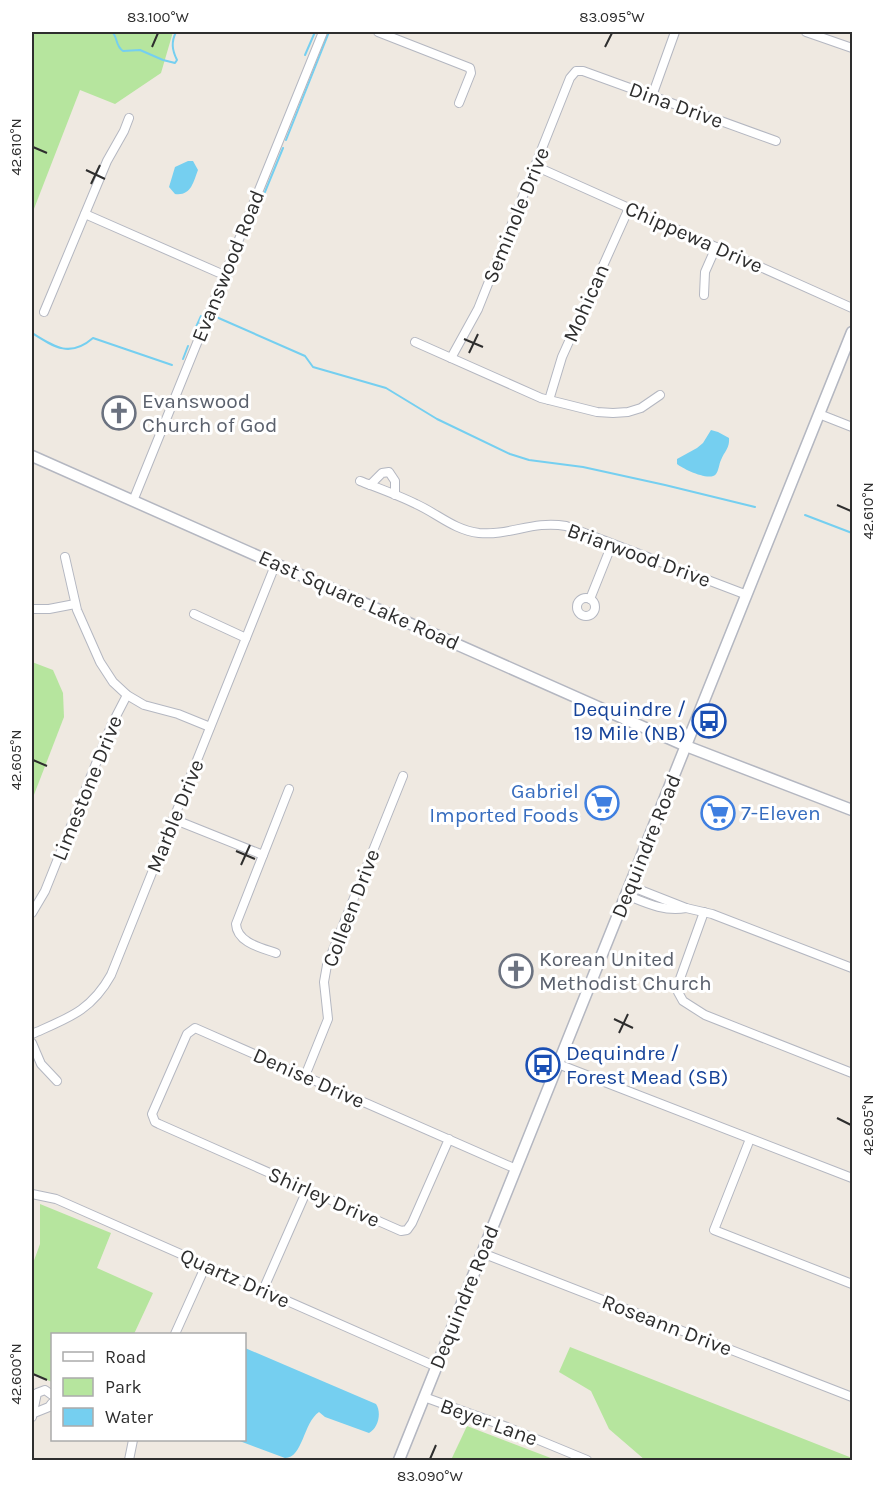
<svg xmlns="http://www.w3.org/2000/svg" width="884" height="1492" font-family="Karla,sans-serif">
<rect width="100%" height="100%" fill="#efe9e1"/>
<!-- green -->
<g fill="#b6e59e">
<path d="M32,32H173L161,73L115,104L80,90L32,214Z"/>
<path d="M32,662L53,670L63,693L64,717L32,800Z"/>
<path d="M40,1204L111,1233L97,1268L153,1293L134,1334H52V1382L32,1374V1266L40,1244Z"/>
<path d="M570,1347L852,1458V1460H645L609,1429L591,1391L559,1372Z"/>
<path d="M467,1426L556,1460H451Z"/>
</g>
<!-- water -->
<g fill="#75cff0">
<path d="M188,161H193L198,170C193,183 191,196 175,194L169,187L175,167Z"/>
<path d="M711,430L718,432L729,438C730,448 724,452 721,460C719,464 719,470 716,474C710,482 683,469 677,464V459L697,448L703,443Z"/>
<path d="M245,1348L376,1404C382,1413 378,1428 369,1433L325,1417L319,1412C303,1423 303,1458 285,1458L237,1440H244Z"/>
</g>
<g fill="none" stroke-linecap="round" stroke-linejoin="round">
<!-- stream -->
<g stroke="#75cff0" stroke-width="2">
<path d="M112,32C118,37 115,46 123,51L140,50L163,60L175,63L177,60C172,50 171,42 176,32"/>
<path d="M305,55L315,32"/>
<path d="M286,140L329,32"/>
<path d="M246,238L283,148"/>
<path d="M237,260L242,247"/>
<path d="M220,301L235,266"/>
<path d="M32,333C54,347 70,358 93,338L172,365"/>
<path d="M192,336L201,316"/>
<path d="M204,343L214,316L305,356L313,367L386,388L437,419L510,454L529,460L583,467L665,485L755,507"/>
<path d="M183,359L188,346"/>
<path d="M805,515L852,533"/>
</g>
<defs>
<g id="minor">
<path d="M378,32L470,68L471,73L459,103"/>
<path d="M806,32L852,48"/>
<path d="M652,96L675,32"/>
<path d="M535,166L852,308"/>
<path d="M85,214L224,275"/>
<path d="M704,295L705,272L716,247"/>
<path d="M44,312L107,161L124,131L129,118"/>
<path d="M415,342L541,398L597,412L613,413L628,412L641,408L660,395"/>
<path d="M451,358L478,309L570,78L576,71H583L776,141"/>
<path d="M549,400L562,357L629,208"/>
<path d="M819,414L852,427"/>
<path d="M360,481C378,488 398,495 416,504C438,514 454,530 479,533C510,536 533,520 566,526L747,595"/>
<path d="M370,485L382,473L389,472L395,481V495"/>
<path d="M133,501L323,32"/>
<path d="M65,557L77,610L100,662L113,682L127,695L144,705L178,714L210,727"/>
<circle cx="586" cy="607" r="9"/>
<path d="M590,599L612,544"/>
<path d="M32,609H49L75,604"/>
<path d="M194,614L246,638"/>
<path d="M173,819L263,855"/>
<path d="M630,886L686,908L712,914L852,968"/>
<path d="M626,895C646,903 664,912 686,908"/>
<path d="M704,912L677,987L678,992L683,1001L705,1015L852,1073"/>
<path d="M32,913L45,891L111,726L127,695"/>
<path d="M276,953C262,948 237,943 236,924L289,789"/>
<path d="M32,1034C68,1018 91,1011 111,975L276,563"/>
<path d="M32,1043L41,1064L57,1081"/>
<path d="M558,1064L852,1178"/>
<path d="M305,1076L328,1019L324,982L327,965L403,776"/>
<path d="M449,1139L412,1223L407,1230L401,1231L159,1124L155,1122L152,1114L187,1034L195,1028L516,1169"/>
<path d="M750,1139L714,1230L852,1284"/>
<path d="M32,1194L56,1199L437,1367"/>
<path d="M482,1253L852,1397"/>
<path d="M263,1290L307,1190"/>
<path d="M175,1334L206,1265"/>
<path d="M424,1397L507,1427L587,1460"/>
<path d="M34,1413L49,1407L52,1403"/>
<path d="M32,1417L37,1393L45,1390L52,1395"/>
<path d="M129,1460L133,1440"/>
</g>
<g id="secondary">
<path d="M32,456L686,746L852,810"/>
<path d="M399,1460L852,332"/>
</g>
</defs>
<!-- minor casing -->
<use href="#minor" stroke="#b4b7c1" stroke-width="10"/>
<!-- secondary casing -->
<use href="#secondary" stroke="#b4b7c1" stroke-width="13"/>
<!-- minor -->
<use href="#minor" stroke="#fff" stroke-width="8"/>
<!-- secondary -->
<use href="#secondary" stroke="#fff" stroke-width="10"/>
</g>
<!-- ticks -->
<path fill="none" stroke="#2e2e2e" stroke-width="2" d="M152,47L158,33M605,47L612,33M33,147L47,153M86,170L105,179M91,184L100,165M464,339L483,347M469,353L478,334M837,505L851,511M33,760L47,766M236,851L255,859M241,865L250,845M614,1019L633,1028M619,1033L628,1014M837,1118L851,1125M33,1374L47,1380M430,1459L436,1445"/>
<!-- icons -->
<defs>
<symbol id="church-ring" viewBox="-11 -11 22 22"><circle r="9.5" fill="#fff" stroke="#6b7280" stroke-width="1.5"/><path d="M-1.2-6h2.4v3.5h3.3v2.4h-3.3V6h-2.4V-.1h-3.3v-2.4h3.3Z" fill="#6b7280"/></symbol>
<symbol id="bus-ring" viewBox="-11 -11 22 22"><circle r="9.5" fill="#fff" stroke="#1a4fb4" stroke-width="1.5"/><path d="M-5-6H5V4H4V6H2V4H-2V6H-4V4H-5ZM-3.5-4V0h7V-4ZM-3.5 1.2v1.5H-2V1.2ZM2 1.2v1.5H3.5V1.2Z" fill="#1a4fb4"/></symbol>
<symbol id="supermarket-ring" viewBox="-11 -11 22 22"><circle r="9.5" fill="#fff" stroke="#3f7fe0" stroke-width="1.5"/><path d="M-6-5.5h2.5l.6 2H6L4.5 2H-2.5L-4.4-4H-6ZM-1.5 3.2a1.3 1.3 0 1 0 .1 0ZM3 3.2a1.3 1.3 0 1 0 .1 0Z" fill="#3f7fe0"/></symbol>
</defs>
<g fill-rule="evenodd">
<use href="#church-ring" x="100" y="394" width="38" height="38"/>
<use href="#bus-ring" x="690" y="702" width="38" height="38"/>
<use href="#supermarket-ring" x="583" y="784" width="38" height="38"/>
<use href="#supermarket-ring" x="699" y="794" width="38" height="38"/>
<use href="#church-ring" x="497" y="952" width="38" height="38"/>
<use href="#bus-ring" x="524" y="1046" width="38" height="38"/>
</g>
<g text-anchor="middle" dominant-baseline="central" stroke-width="6" stroke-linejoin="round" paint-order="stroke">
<!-- street labels -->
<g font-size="21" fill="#2e2e2e" stroke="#fff">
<text transform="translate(676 105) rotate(20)">Dina Drive</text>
<text transform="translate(516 215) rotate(-68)">Seminole Drive</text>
<text transform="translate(694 237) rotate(24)">Chippewa Drive</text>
<text transform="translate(228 266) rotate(-68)">Evanswood Road</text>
<text transform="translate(586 303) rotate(-66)">Mohican</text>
<text transform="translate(639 555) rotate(20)">Briarwood Drive</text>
<text transform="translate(359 600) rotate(24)">East Square Lake Road</text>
<text transform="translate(87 788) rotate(-68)">Limestone Drive</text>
<text transform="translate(175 816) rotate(-68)">Marble Drive</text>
<text transform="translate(646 846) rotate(-68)">Dequindre Road</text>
<text transform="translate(351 908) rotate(-69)">Colleen Drive</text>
<text transform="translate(309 1078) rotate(24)">Denise Drive</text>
<text transform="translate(324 1197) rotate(24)">Shirley Drive</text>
<text transform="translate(235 1278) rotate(24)">Quartz Drive</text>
<text transform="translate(464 1297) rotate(-68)">Dequindre Road</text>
<text transform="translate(667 1325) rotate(21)">Roseann Drive</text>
<text transform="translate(489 1422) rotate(20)">Beyer Lane</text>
</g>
<!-- worship labels -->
<g font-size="21" fill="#5b616d" stroke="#fff" text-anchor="start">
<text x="142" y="401">Evanswood<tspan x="142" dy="24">Church of God</tspan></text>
<text x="539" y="959">Korean United<tspan x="539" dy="24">Methodist Church</tspan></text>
</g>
<!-- transit labels -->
<g font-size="21" fill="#164399" stroke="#fff" text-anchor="end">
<text x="686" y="709">Dequindre /<tspan x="686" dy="24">19 Mile (NB)</tspan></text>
<text x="566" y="1053" text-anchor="start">Dequindre /<tspan x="566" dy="24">Forest Mead (SB)</tspan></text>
</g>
<!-- shop labels -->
<g font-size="21" fill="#366cbe" stroke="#fff" text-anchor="end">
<text x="579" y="791">Gabriel<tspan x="579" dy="24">Imported Foods</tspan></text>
<text x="741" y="813" text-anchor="start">7-Eleven</text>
</g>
</g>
<!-- border -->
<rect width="884" height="1492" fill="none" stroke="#ffffff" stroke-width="66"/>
<!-- legend -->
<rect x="51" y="1333" width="195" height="108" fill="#ffffff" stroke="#ababab" stroke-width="1.5"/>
<rect x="63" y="1352" width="30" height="9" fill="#ffffff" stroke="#ababab" stroke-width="1.5"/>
<text x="105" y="1363" font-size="18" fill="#2e2e2e">Road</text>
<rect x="63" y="1378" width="30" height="18" fill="#b6e59e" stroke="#ababab" stroke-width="1.5"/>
<text x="105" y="1393" font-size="18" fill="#2e2e2e">Park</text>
<rect x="63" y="1408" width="30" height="18" fill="#75cff0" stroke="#ababab" stroke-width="1.5"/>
<text x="105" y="1423" font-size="18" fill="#2e2e2e">Water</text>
<rect x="33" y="33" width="818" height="1426" fill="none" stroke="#2e2e2e" stroke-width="2"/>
<g font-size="15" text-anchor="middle" fill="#2e2e2e">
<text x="158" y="22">83.100°W</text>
<text x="612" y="22">83.095°W</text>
<text transform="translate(16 147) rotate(-90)" y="5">42.610°N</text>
<text transform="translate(868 511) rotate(-90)" y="5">42.610°N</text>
<text transform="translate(16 760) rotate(-90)" y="5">42.605°N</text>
<text transform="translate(868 1125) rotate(-90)" y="5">42.605°N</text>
<text transform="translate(16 1374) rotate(-90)" y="5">42.600°N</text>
<text x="430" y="1481">83.090°W</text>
</g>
</svg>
